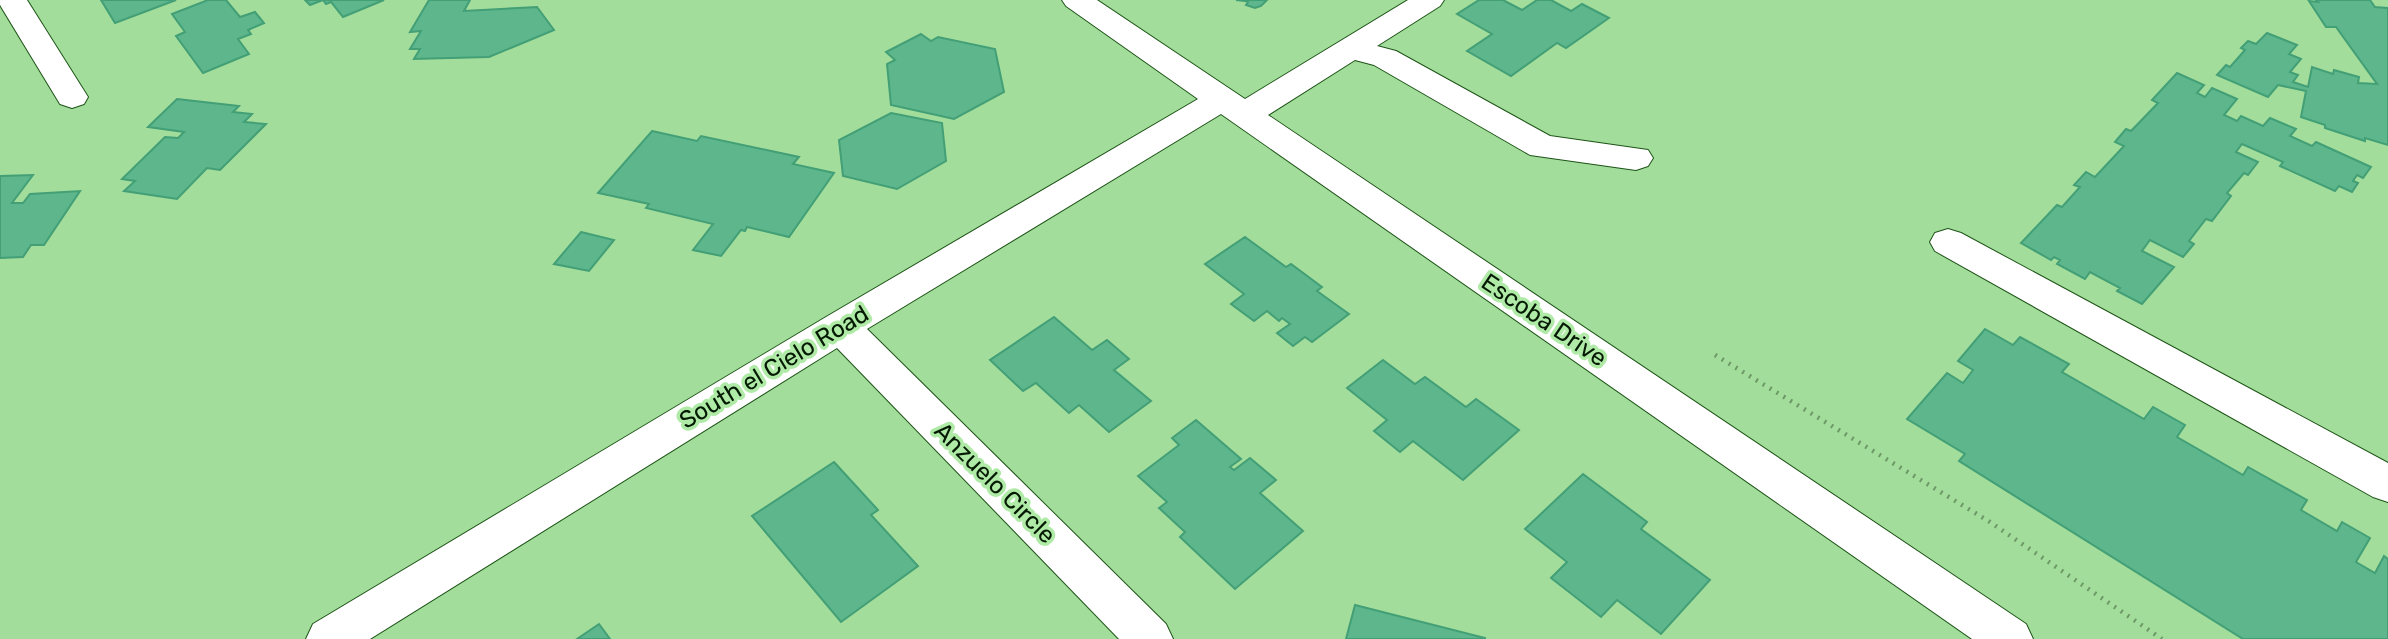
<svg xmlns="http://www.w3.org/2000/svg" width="2388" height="639" font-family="Rubik,sans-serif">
<rect width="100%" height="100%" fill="#a3dd9b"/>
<!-- building -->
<g fill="#5db68c" stroke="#439f76" stroke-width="2">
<path d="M101,0H176L115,23Z"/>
<path d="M208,0H226L240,17L255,12L264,23L248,30L251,34L238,39L249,54L203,73L176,36L185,32L172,14Z"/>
<path d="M305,0H384L343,17L331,2L326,4L323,0L310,5Z"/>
<path d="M429,0H470L464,11L537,7L554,30L489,57L414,59L420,49H410L421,31L410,32Z"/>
<path d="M1236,0H1267L1261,6L1255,8L1246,5L1248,2L1245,1Z"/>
<path d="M1479,0H1503L1522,10L1537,0H1551L1571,11L1582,4L1609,18L1566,48L1557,43L1511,76L1467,51L1492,34L1457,14Z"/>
<path d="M2316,0H2370L2375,7L2388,8V145L2365,138V141L2325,128V125L2301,117L2306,91L2278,85L2268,97L2217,75L2226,65L2230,67L2245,50L2241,48L2248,41L2256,44L2267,33L2297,45L2289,54L2301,59L2290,72L2298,75L2293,82L2308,87L2312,67L2333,74L2334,70L2359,77L2358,83L2377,84L2336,27H2326L2309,1L2318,2Z"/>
<path d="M921,34L931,41L938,37L995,49L1004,92L954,119L891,105L887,64L895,60L886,52Z"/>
<path d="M2177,73L2204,85L2197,93L2205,97L2212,88L2237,99L2224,115L2237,121L2241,116L2263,126L2270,118L2296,129L2290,136L2312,146L2316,142L2371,167L2363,178L2357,175L2353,181L2358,183L2352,192L2339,186L2335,191L2280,166L2283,162L2242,144L2236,152L2258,162L2248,175L2244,173L2227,193L2231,196L2212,221L2206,219L2189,241L2194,244L2183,257L2150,240L2142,251L2174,267L2142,304L2117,291L2120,288L2090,272L2085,279L2057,264L2060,260L2054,257L2051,260L2021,243L2057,205L2062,207L2080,187L2074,185L2086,172L2095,177L2124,146L2115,142L2126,129L2131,131L2158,103L2152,100Z"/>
<path d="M177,99L239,106L233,112L252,114L244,122L266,124L220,170L207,168L177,199L124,191L135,181L122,179L165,137L178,138L184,132L148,127Z"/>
<path d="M891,113L942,123L946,161L897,189L843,176L839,140Z"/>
<path d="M652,131L697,141L701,136L799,157L793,164L834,173L789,237L747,227L745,231L741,230L721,256L693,250L713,224L646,208L649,204L598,193Z"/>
<path d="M33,175L12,203H23L30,194L80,191L44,245H31L23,257L0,258V176Z"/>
<path d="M581,232L614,240L589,271L554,264Z"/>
<path d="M1245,237L1286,267L1291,264L1322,287L1317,291L1349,314L1312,342L1305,337L1293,346L1277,333L1290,324L1282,318L1279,321L1267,311L1254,321L1231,304L1244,294L1205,264Z"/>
<path d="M1054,317L1092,350L1107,340L1129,359L1114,370L1151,401L1109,432L1079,405L1069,413L1036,383L1023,391L990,360Z"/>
<path d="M1985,329L2013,345L2020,337L2069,364L2062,372L2144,419L2153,407L2185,425L2177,437L2243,475L2248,467L2307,500L2301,510L2337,531L2342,522L2370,538L2356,562L2375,573L2384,556L2388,559V639H2243L1959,461L1965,454L1907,419L1947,373L1963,383L1973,370L1958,361Z"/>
<path d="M1383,360L1415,384L1425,377L1466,407L1476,399L1519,430L1463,480L1413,441L1400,452L1374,431L1387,420L1347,388Z"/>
<path d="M1196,420L1241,459L1230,467L1234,470L1250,458L1276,480L1260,493L1303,531L1235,589L1180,537L1185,532L1159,508L1167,502L1138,476L1179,445L1172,438Z"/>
<path d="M834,462L878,510L871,515L918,566L841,622L752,516Z"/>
<path d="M1583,474L1647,522L1641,529L1710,580L1661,634L1617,600L1601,617L1551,578L1567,562L1525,529Z"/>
<path d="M1355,605L1485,638V639H1346Z"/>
<path d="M599,624L610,639H577Z"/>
</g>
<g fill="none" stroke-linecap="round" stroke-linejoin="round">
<defs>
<g id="minor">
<path d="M0,0H27L88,97L84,104L72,108L60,104L0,5Z"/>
<path d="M1062,0H1097L1245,99L1408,0H1444L1440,6L1377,46L1396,51L1550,136L1648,150L1653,158L1648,166L1636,170L1530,155L1374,65L1355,60L1268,115L2026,624L2033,639H1972L1221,114L867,329L1166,624L1173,639H1119L837,348L370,639H306L313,624L826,317L1198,99L1066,6Z"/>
<path d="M1948,229L1961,233L2388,463V502L2373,497L1935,251L1930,242L1935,233Z"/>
</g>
</defs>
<!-- minor casing -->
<use href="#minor" stroke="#1d5417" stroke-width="2"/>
<!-- path -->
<path stroke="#6c9966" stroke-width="4.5" stroke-dasharray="2 6" stroke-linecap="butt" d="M1715,355L1990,522L2162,639"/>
<!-- minor -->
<use href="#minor" fill="#fff" fill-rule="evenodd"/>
</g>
<g text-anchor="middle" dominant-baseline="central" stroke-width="7" stroke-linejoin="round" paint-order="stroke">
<!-- street labels -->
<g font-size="24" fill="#051a03" stroke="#afeaa7">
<text transform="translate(1544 320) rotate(34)">Escoba Drive</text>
<text transform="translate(774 367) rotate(-31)">South el Cielo Road</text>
<text transform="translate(995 483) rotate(45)">Anzuelo Circle</text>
</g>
</g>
</svg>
